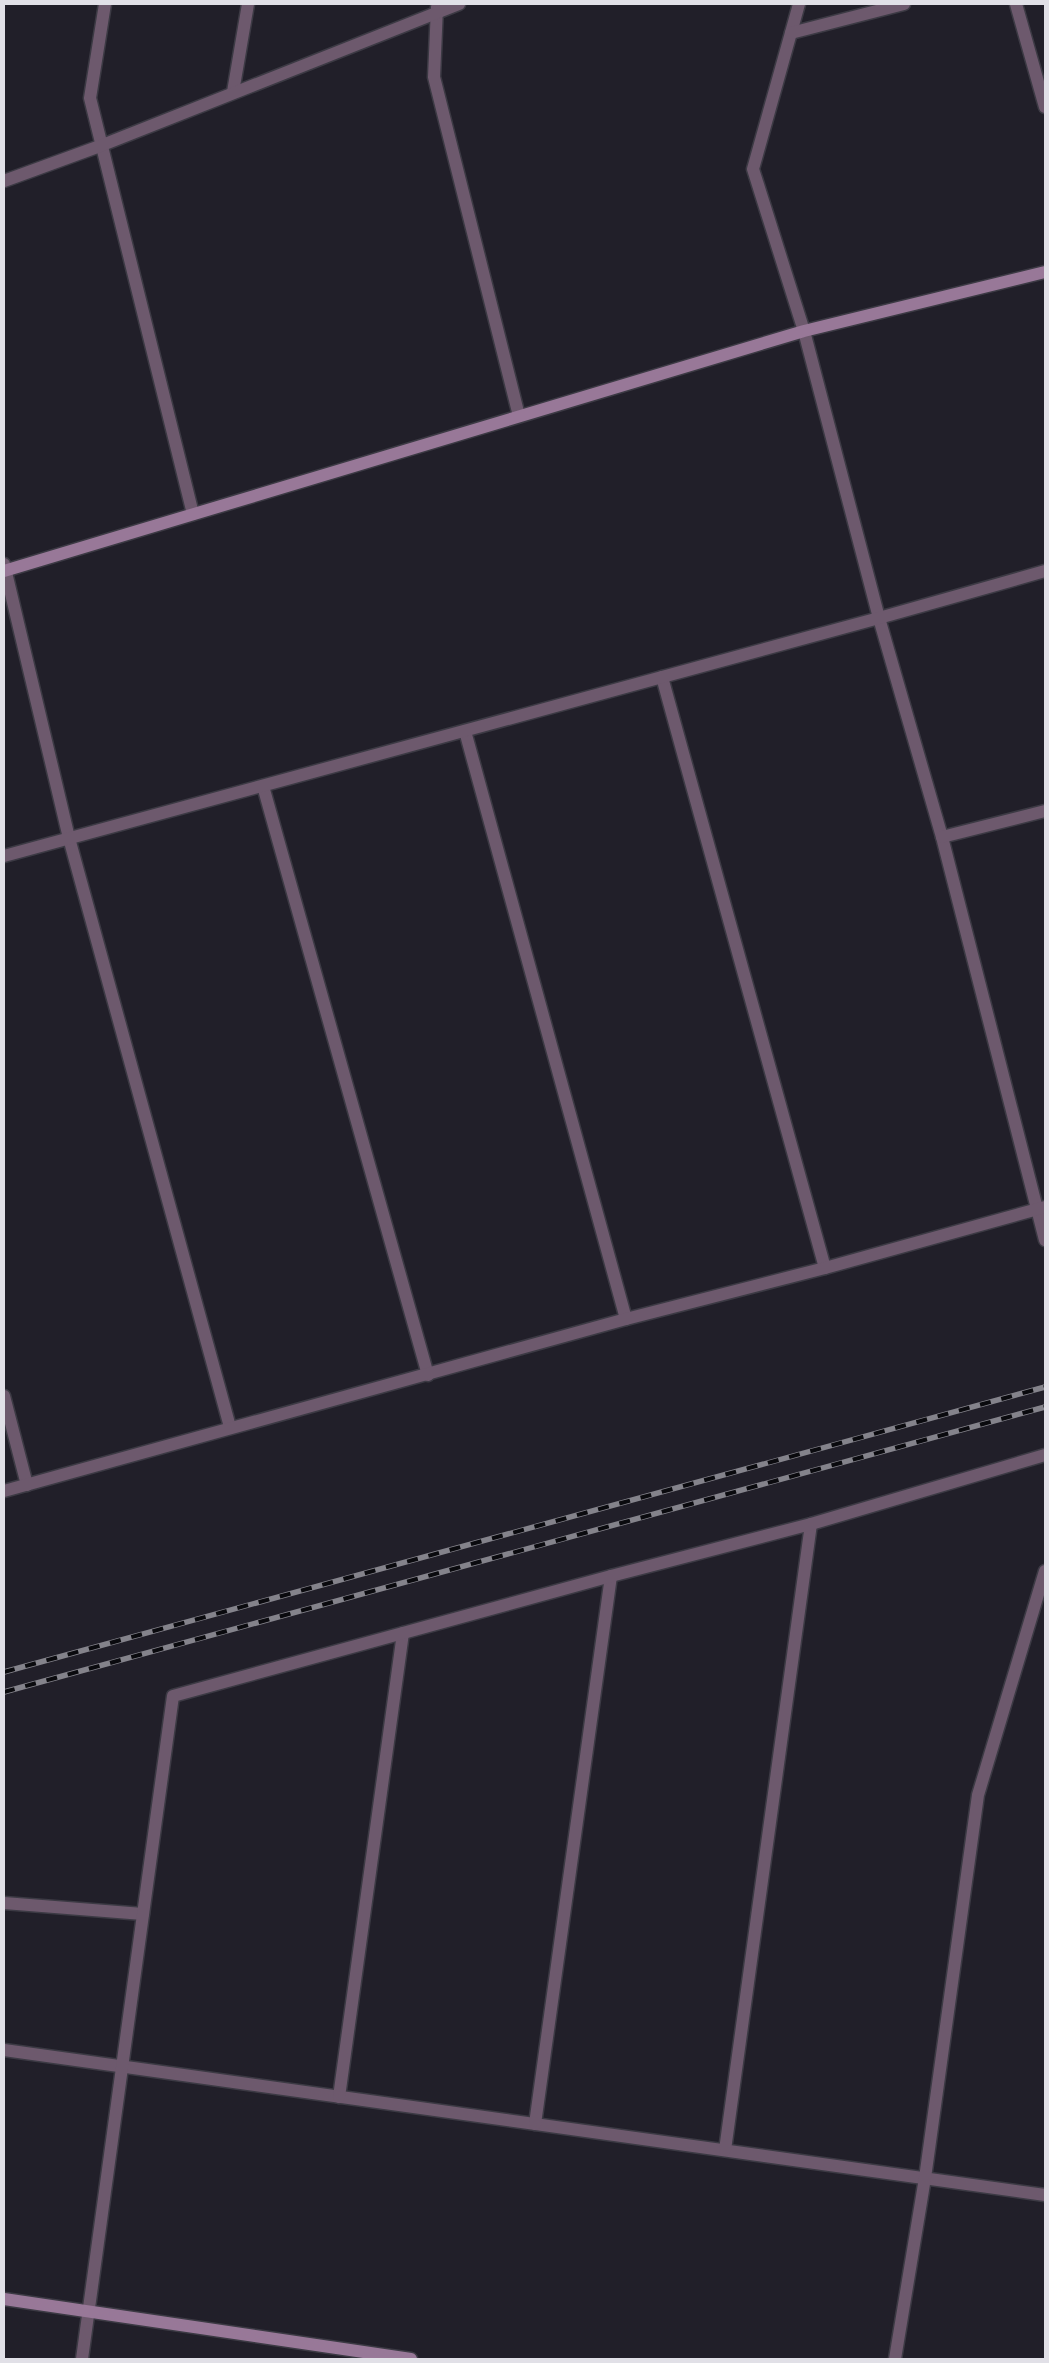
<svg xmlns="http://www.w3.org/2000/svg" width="1049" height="2363" font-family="Montserrat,sans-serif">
<rect width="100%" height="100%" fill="#211f29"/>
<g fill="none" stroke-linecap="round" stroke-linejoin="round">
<defs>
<g id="street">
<path d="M105,4L90,98L193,514"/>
<path d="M799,4L753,169L804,331L879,618L942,837L1045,1240"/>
<path d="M1016,4L1045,107"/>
<path d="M437,7L434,77L519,416"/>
<path d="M791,33L904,4"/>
<path d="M233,92L248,4"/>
<path d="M4,181L100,146L459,4"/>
<path d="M4,564L69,838L230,1427"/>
<path d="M662,677L825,1268"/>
<path d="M465,731L626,1319"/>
<path d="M263,786L428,1375"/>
<path d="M942,837L1045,811"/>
<path d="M4,856L879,618L1045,571"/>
<path d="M4,1396L27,1485"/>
<path d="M4,1491L626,1319L825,1268L1045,1207"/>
<path d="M4,1903L143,1914"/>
<path d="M4,2050L1045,2195"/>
<path d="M339,2097L403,1633"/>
<path d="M535,2124L611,1576"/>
<path d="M725,2150L811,1524"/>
<path d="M82,2359L173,1696L611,1576L811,1524L1045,1455"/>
<path d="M895,2359L925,2178L978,1795L1045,1571"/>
</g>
<g id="secondary">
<path d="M4,571L804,331L1045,272"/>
<path d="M4,2299L411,2359"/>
</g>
</defs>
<!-- street casing -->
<use href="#street" stroke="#3c3a44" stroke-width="15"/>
<!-- secondary casing -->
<use href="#secondary" stroke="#3c3a44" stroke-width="15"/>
<!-- street -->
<use href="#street" stroke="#6d596d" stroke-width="12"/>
<!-- secondary -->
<use href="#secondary" stroke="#987898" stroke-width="12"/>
<defs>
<g id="rail">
<path d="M4,1672L1045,1387"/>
<path d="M4,1692L1045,1407"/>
</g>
</defs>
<!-- rail casing -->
<use href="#rail" stroke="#84838b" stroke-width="5.5"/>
<!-- rail -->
<use href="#rail" stroke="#0a0a0e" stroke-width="4" stroke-dasharray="11" stroke-linecap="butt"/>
</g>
<!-- border -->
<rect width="1049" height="2363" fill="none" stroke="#e1e0e7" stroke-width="10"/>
</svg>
